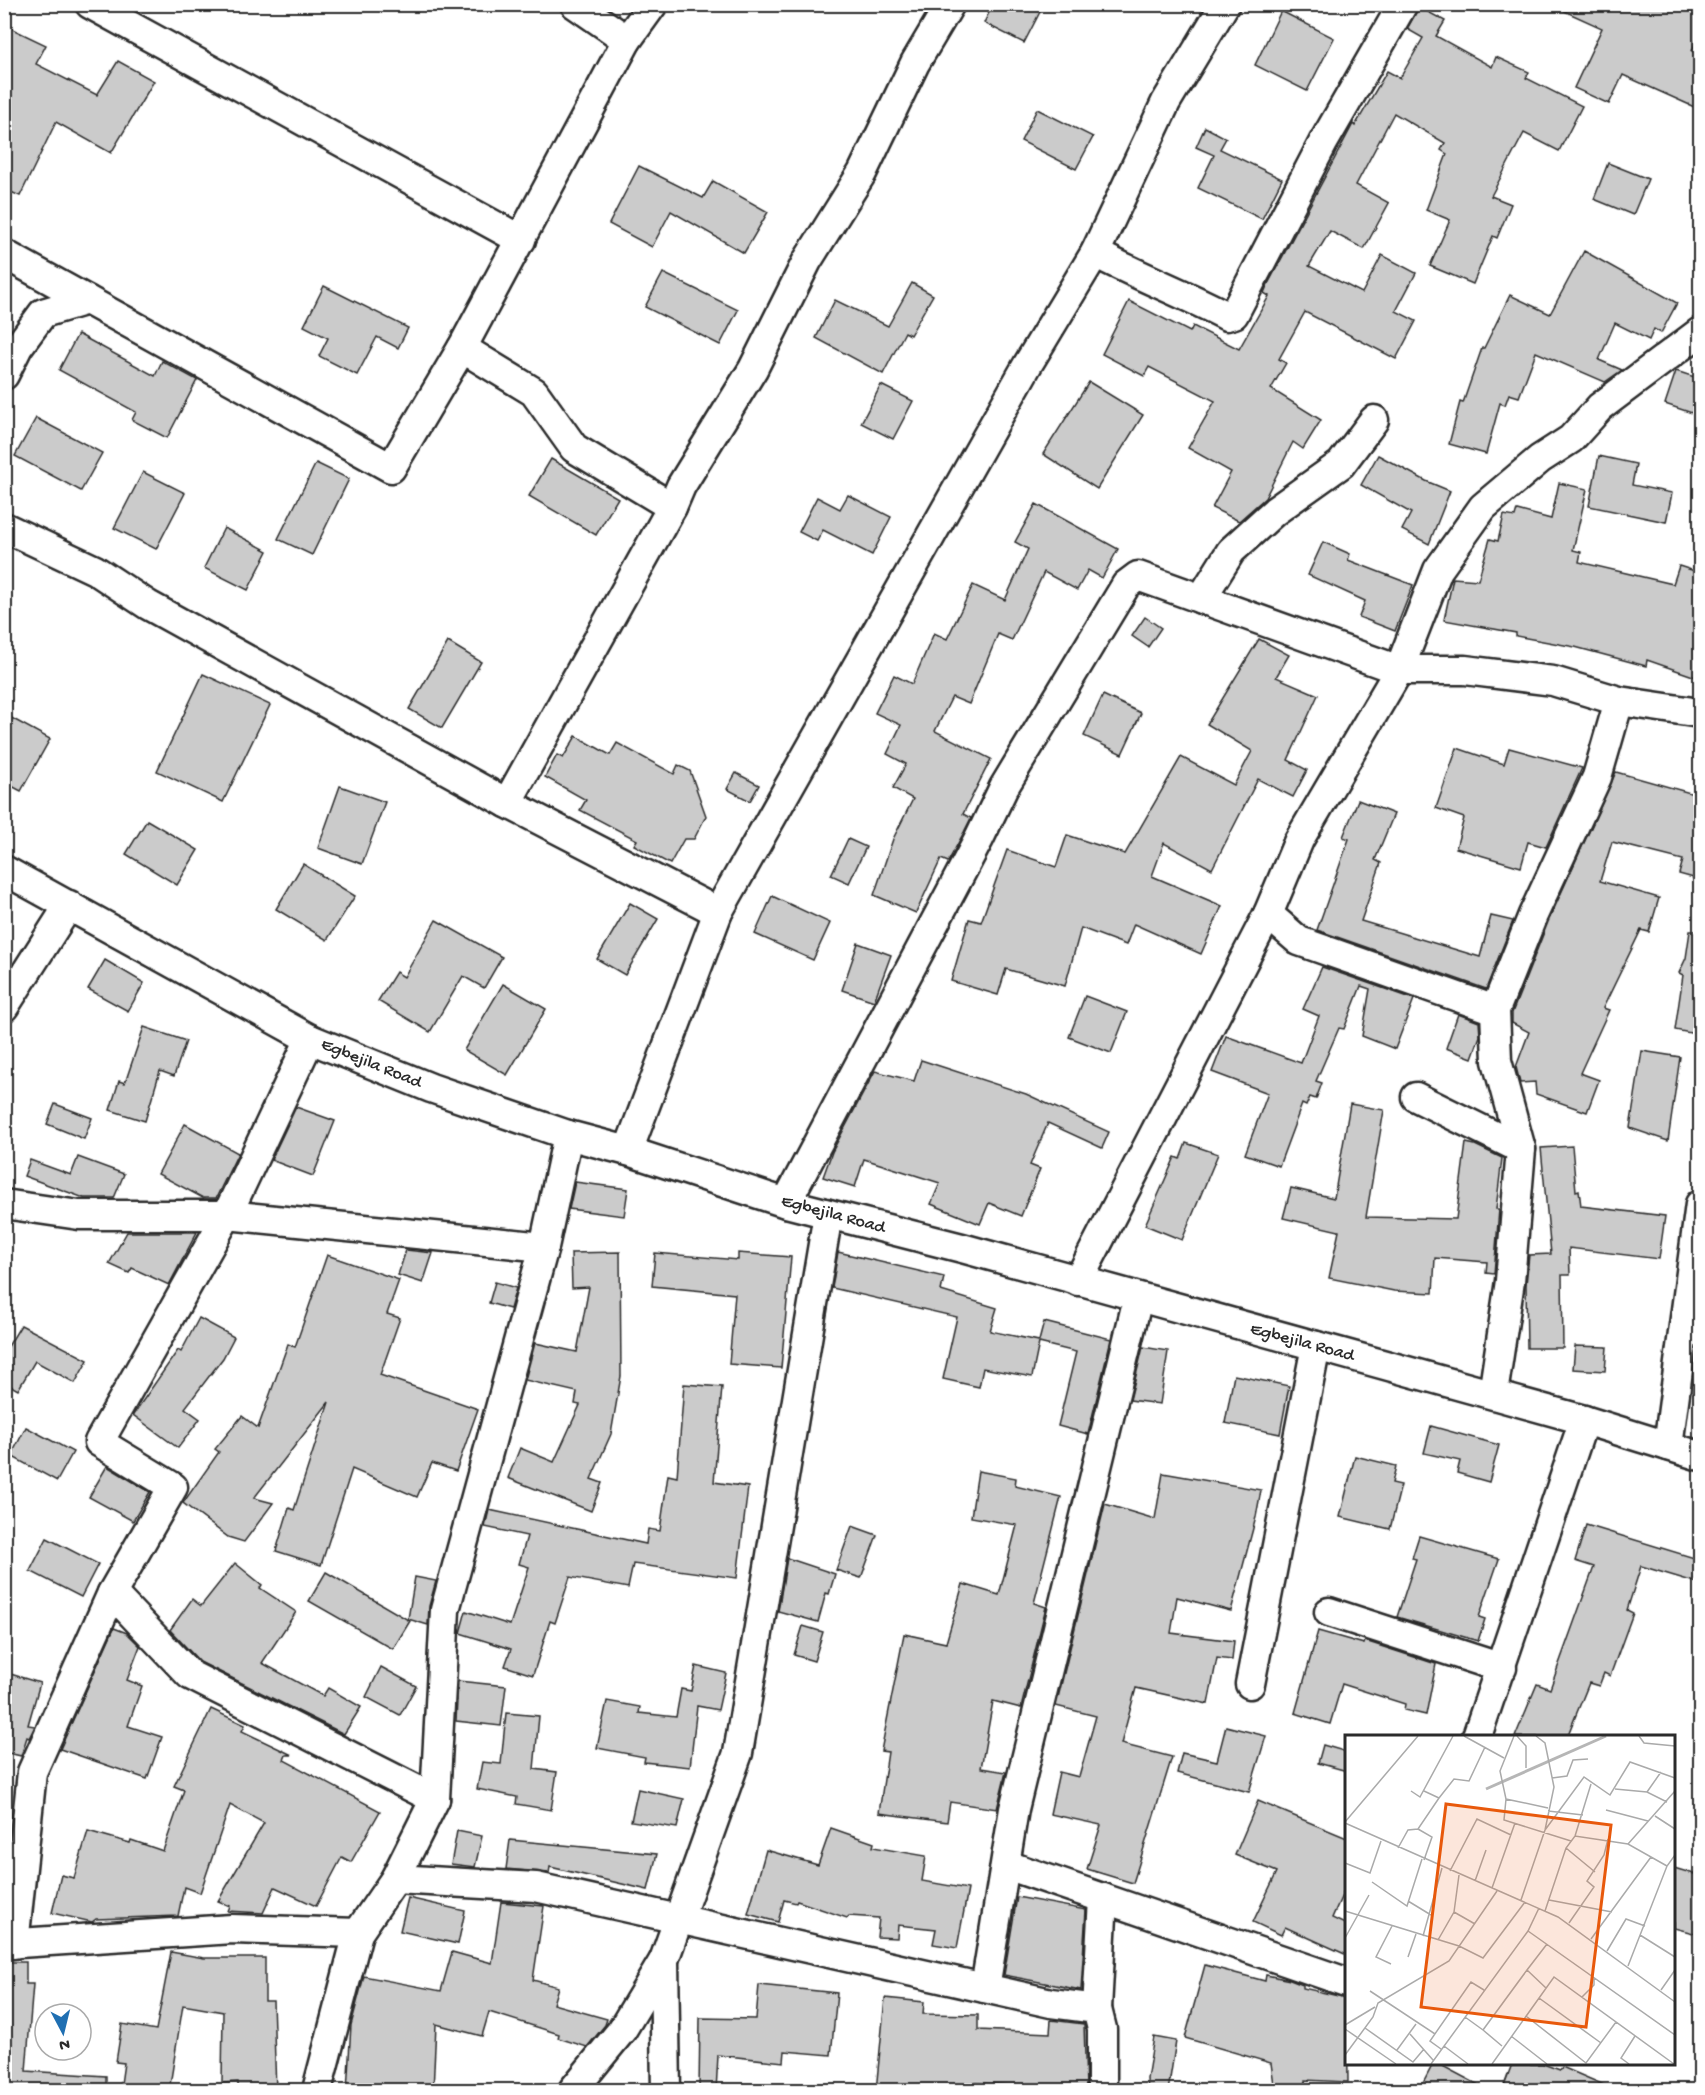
<svg xmlns="http://www.w3.org/2000/svg" width="1705" height="2095" font-family="'Gochi Hand',sans-serif">
<rect width="100%" height="100%" fill="#fff"/>
<filter id="ink" filterUnits="userSpaceOnUse"><feTurbulence type="fractalNoise" baseFrequency=".0167" numOctaves="2"/><feDisplacementMap in="SourceGraphic" scale="12" xChannelSelector="R" yChannelSelector="G"/><feConvolveMatrix kernelMatrix="1 2 1 2 8 2 1 2 1" color-interpolation-filters="sRGB"/></filter>
<g filter="url(#ink)">
<!-- building -->
<g fill="#cbcbcb" stroke="#2b2b2b" stroke-width="1.5">
<path d="M993,4H1044L1024,43L984,23Z"/>
<path d="M1549,4H1701V29L1692,51L1701,55V110L1623,75L1609,104L1574,88L1602,28Z"/>
<path d="M1419,7L1445,21L1436,36L1492,67L1496,57L1529,72L1526,78L1582,106L1559,151L1524,133L1491,196L1511,204L1497,238L1493,236L1473,284L1430,266L1450,220L1426,210L1447,154L1441,150L1445,143L1394,113L1356,185L1389,203L1364,249L1330,231L1309,266L1362,293L1382,255L1416,273L1396,311L1416,321L1396,359L1305,312L1279,359L1286,363L1271,389L1321,420L1303,449L1293,442L1265,498L1239,521L1212,508L1231,472L1188,448L1215,401L1149,367L1144,376L1102,354L1129,301L1190,332L1193,326L1239,349L1269,296L1264,293L1267,286L1353,124L1355,126L1387,71L1400,78L1423,38L1407,29Z"/>
<path d="M1281,11L1334,38L1307,91L1255,65Z"/>
<path d="M4,25L46,45L36,64L97,95L118,61L154,81L111,153L56,122L20,196L4,189Z"/>
<path d="M1037,109L1093,137L1076,169L1021,141Z"/>
<path d="M1205,127L1226,138L1220,149L1282,179L1262,219L1198,188L1214,155L1196,147Z"/>
<path d="M1608,163L1648,179L1633,215L1594,199Z"/>
<path d="M639,166L703,198L713,181L768,212L744,253L671,211L652,247L609,224Z"/>
<path d="M1584,251L1677,303L1661,333L1654,329L1649,340L1615,323L1599,360L1622,370L1605,382L1536,352L1519,397L1509,394L1505,405L1500,403L1486,454L1449,444L1460,402L1463,403L1482,348H1484L1510,295L1550,314Z"/>
<path d="M663,273L738,310L720,345L645,307Z"/>
<path d="M912,283L933,295L910,335L905,332L883,374L816,338L835,300L888,326Z"/>
<path d="M324,286L408,328L398,348L377,337L357,375L319,356L328,338L304,326Z"/>
<path d="M78,334L155,376L162,361L197,380L167,438L132,420L136,412L59,370Z"/>
<path d="M1676,371L1701,379V416L1665,404Z"/>
<path d="M1089,382L1143,415L1097,489L1043,454Z"/>
<path d="M881,385L913,401L893,439L861,423Z"/>
<path d="M36,418L102,453L81,491L15,456Z"/>
<path d="M1378,455L1426,481L1450,491L1429,544L1402,530L1411,513L1361,485Z"/>
<path d="M1599,456L1636,464L1632,485L1672,493L1666,522L1589,506Z"/>
<path d="M551,459L618,498L596,535L529,496Z"/>
<path d="M316,463L349,479L312,555L278,539Z"/>
<path d="M143,472L185,493L156,549L114,528Z"/>
<path d="M1559,483L1587,489L1573,550L1581,552L1579,562L1673,584L1679,566L1701,573V664L1696,677L1647,660L1646,666L1575,647L1516,636V633L1444,620L1453,578L1478,580L1490,539L1498,541L1504,515L1515,517L1517,510L1551,519Z"/>
<path d="M848,495L891,517L872,555L823,530L817,541L799,532L817,497L840,509Z"/>
<path d="M1036,504L1118,549L1102,578L1088,570L1077,590L1044,572L1012,640L998,634L969,704L952,697L935,731L991,759L963,814L971,818L964,832L948,862L941,859L916,913L874,895L893,839L913,799L893,788L906,764L887,754L901,725L875,713L894,675L912,684L934,633L947,639L973,585L1005,600L1028,549L1015,542Z"/>
<path d="M224,528L268,551L248,590L204,568Z"/>
<path d="M1323,542L1350,554L1348,560L1413,585L1395,631L1359,617L1365,601L1308,575Z"/>
<path d="M1145,617L1161,628L1148,647L1132,636Z"/>
<path d="M1259,639L1289,655L1276,677L1318,695L1288,760L1307,770L1293,797L1258,779L1212,869L1164,843L1152,876L1222,906L1201,954L1134,924L1126,945L1081,928L1065,986L1006,969L998,995L951,981L969,919L981,922L1007,850L1056,867L1067,835L1125,854L1181,757L1234,785L1252,751L1207,724Z"/>
<path d="M448,642L481,662L442,728L409,709Z"/>
<path d="M203,674L270,705L223,802L157,771Z"/>
<path d="M1103,695L1141,713L1122,754L1084,736Z"/>
<path d="M4,714L50,739L21,791L4,782Z"/>
<path d="M576,736L610,755L617,743L674,774L678,765L690,771L706,816L694,839H684L670,864L634,845L637,840L580,810L586,800L545,777L557,755L563,758Z"/>
<path d="M1457,748L1504,764L1509,748L1582,768L1546,847L1528,842L1521,867L1456,848L1464,818L1436,808Z"/>
<path d="M1616,772L1701,796V880L1679,874L1683,860L1612,842L1600,881L1659,898L1649,932L1641,930L1603,1008L1609,1010L1580,1073L1599,1080L1587,1112L1536,1094L1535,1082L1520,1083L1516,1067L1529,1032L1512,1023V1013L1548,922Z"/>
<path d="M736,773L759,785L750,801L727,789Z"/>
<path d="M340,786L385,802L362,864L318,848Z"/>
<path d="M1358,800L1394,814L1375,860L1381,863L1361,921L1480,957L1491,916L1513,921L1486,989L1317,930L1349,839L1343,837Z"/>
<path d="M147,820L198,850L177,885L126,854Z"/>
<path d="M848,839L866,847L849,883L831,875Z"/>
<path d="M303,864L355,896L327,940L276,909Z"/>
<path d="M772,896L830,923L813,960L755,934Z"/>
<path d="M630,903L658,919L625,975L597,959Z"/>
<path d="M436,920L502,957L484,988L463,976L430,1032L378,1001L396,972L404,977Z"/>
<path d="M1701,928V1035L1675,1030L1683,975L1679,973L1686,958L1690,931H1699Z"/>
<path d="M858,943L891,955L874,1001L842,990Z"/>
<path d="M105,960L144,983L128,1011L88,989Z"/>
<path d="M1322,967L1414,999L1395,1049L1362,1036L1370,989L1361,986L1344,1029L1339,1028L1316,1081L1322,1083L1316,1099L1310,1097L1306,1106L1302,1104L1279,1166L1245,1154L1268,1093L1212,1072L1226,1036L1301,1063L1319,1016L1303,1009Z"/>
<path d="M503,984L546,1009L507,1075L464,1050Z"/>
<path d="M1085,996L1127,1012L1111,1053L1069,1037Z"/>
<path d="M1458,1014L1479,1022L1480,1036L1472,1058L1446,1048Z"/>
<path d="M144,1027L186,1041L174,1076L160,1071L145,1121L110,1110L119,1081L125,1083Z"/>
<path d="M1642,1051L1680,1057L1668,1141L1630,1128Z"/>
<path d="M921,1060L1026,1094L1109,1132L1102,1148L1048,1123L1030,1165L1040,1169L1021,1216L989,1203L980,1224L931,1204L940,1183L864,1159L855,1187L823,1177L832,1152L875,1071L914,1081Z"/>
<path d="M55,1104L92,1118L84,1139L47,1124Z"/>
<path d="M1350,1104L1384,1110L1366,1217L1456,1219L1466,1143L1475,1145L1502,1158L1496,1209H1499L1494,1274L1486,1273L1487,1262L1435,1258L1433,1293L1394,1291L1329,1278L1339,1231L1283,1218L1291,1188L1334,1198Z"/>
<path d="M296,1107L335,1121L313,1176L271,1160Z"/>
<path d="M185,1124L238,1153L216,1198H203L158,1174Z"/>
<path d="M1186,1143L1218,1154L1182,1240L1145,1225L1175,1157L1180,1159Z"/>
<path d="M1572,1146L1576,1191L1579,1190L1581,1206L1665,1216L1659,1259L1569,1248L1570,1275H1562L1563,1348H1527L1526,1285L1529,1255L1551,1254L1541,1148Z"/>
<path d="M78,1157L124,1174L114,1198H84L24,1176L30,1160L71,1175Z"/>
<path d="M575,1182L628,1189L624,1216L569,1209Z"/>
<path d="M127,1232H197L169,1285L132,1268L129,1273L109,1264Z"/>
<path d="M406,1250L433,1253L423,1283L398,1275Z"/>
<path d="M620,1252L621,1376L611,1434L591,1479L602,1483L591,1511L508,1478L520,1448L554,1462L580,1405L575,1404L577,1392L525,1380L535,1343L577,1352L589,1287L572,1288L571,1253Z"/>
<path d="M838,1252L944,1277L941,1291L997,1308L990,1331L1039,1341L1044,1322L1111,1339L1088,1434L1058,1426L1076,1352L1039,1343L1032,1377L983,1368L979,1387L943,1379L957,1317L832,1288Z"/>
<path d="M655,1253L738,1260V1253L791,1257L781,1368L729,1364L735,1294L652,1286Z"/>
<path d="M327,1255L399,1280L387,1314L400,1318L380,1375L478,1409L456,1471L432,1463L417,1497L352,1469L321,1565L276,1551L289,1508L294,1510L329,1402L254,1498L273,1503L244,1542L228,1537L183,1503L219,1452L215,1449L242,1416L258,1428L288,1344L295,1347Z"/>
<path d="M495,1282L516,1288L510,1309L489,1303Z"/>
<path d="M199,1318L234,1337L223,1358L185,1408L200,1419L178,1448L133,1415L178,1350L181,1352Z"/>
<path d="M21,1325L88,1360L75,1383L35,1361L18,1390L4,1382V1353Z"/>
<path d="M1575,1346L1607,1347L1605,1371L1573,1369Z"/>
<path d="M1143,1347L1168,1351L1160,1404L1130,1400Z"/>
<path d="M1234,1375L1289,1386L1280,1434L1225,1423Z"/>
<path d="M684,1384L722,1387L714,1482L748,1487L737,1578L633,1564L628,1588L570,1577L555,1623L550,1621L533,1675L505,1666L511,1649L460,1633L466,1611L510,1625L529,1567L519,1564L527,1536L485,1527L489,1510L646,1544L648,1529L660,1531L668,1475L677,1477Z"/>
<path d="M1431,1426L1499,1445L1489,1482L1457,1473L1460,1461L1424,1453Z"/>
<path d="M26,1427L73,1452L57,1481L11,1456Z"/>
<path d="M1355,1456L1396,1466L1392,1483L1401,1485L1390,1529L1340,1517Z"/>
<path d="M107,1466L150,1492L133,1521L89,1497Z"/>
<path d="M978,1471L1016,1478L1015,1486L1061,1497L1034,1603L1046,1607L1021,1708L993,1701L981,1768L1006,1772L997,1809L950,1802L947,1822L879,1813L888,1752L881,1751L904,1634L946,1643L963,1584L999,1595L1017,1525L971,1517Z"/>
<path d="M1163,1473L1261,1490L1256,1517L1231,1611L1177,1597L1171,1633L1234,1641L1232,1660L1217,1658L1208,1704L1136,1688L1121,1744L1172,1757L1133,1883L1087,1869L1101,1825L1050,1814L1059,1772L1079,1777L1096,1716L1056,1706L1105,1504L1155,1519Z"/>
<path d="M1586,1525L1701,1560V1584L1641,1566L1627,1610L1633,1613L1610,1676L1604,1673L1599,1686L1589,1683L1567,1737H1515L1537,1684L1550,1689L1594,1567L1575,1561Z"/>
<path d="M852,1526L877,1535L861,1578L836,1570Z"/>
<path d="M1419,1536L1499,1559L1479,1617L1485,1619L1478,1641L1397,1617L1416,1559L1412,1558Z"/>
<path d="M47,1538L98,1564L81,1597L30,1571Z"/>
<path d="M787,1558L835,1574L829,1594L826,1593L818,1622L778,1611Z"/>
<path d="M235,1563L262,1585L260,1588L296,1612L262,1663L323,1696L328,1688L361,1707L344,1734L200,1662L170,1630L192,1599L201,1606Z"/>
<path d="M326,1572L410,1621L393,1649L309,1601Z"/>
<path d="M415,1577L436,1581L429,1606L428,1625L408,1619Z"/>
<path d="M803,1626L823,1632L814,1661L794,1655Z"/>
<path d="M114,1628L127,1633L140,1646L127,1680L142,1686L128,1726L162,1737L147,1779L60,1749Z"/>
<path d="M1318,1631L1364,1644L1365,1641L1436,1664L1426,1715L1404,1710L1405,1704L1342,1684L1330,1724L1295,1713Z"/>
<path d="M696,1666L726,1673L718,1710L697,1706L690,1767L644,1762L645,1757L597,1748L607,1701L640,1707L639,1713L676,1717L681,1689L691,1691Z"/>
<path d="M381,1667L416,1686L400,1715L366,1697Z"/>
<path d="M4,1672L40,1683L28,1725L35,1726L29,1738L27,1737L21,1756L4,1752Z"/>
<path d="M458,1681L506,1686L501,1726L456,1721Z"/>
<path d="M211,1709L245,1725L242,1731L292,1755H286L284,1760L380,1811L351,1862L342,1857L316,1906L275,1887L263,1913L228,1911L230,1906L218,1901L264,1823L230,1805L200,1893L184,1887L178,1916L96,1919L92,1922L52,1913L61,1875L74,1878L88,1831L130,1843L131,1840L163,1851L184,1790L174,1786Z"/>
<path d="M506,1713L539,1716L534,1769L557,1772L551,1810L516,1804L517,1797L477,1789L482,1762L501,1764Z"/>
<path d="M1226,1726L1266,1736L1249,1792L1177,1773L1182,1753L1217,1761Z"/>
<path d="M1323,1745L1347,1752V1771L1318,1763Z"/>
<path d="M638,1789L684,1799L677,1828L631,1821Z"/>
<path d="M1258,1801L1347,1838V1884L1332,1918L1347,1925V1955L1285,1927L1281,1935L1253,1922L1277,1872L1235,1855Z"/>
<path d="M831,1828L874,1843L873,1847L926,1856L922,1881L968,1889L957,1948L933,1944L936,1929L898,1925L897,1938L877,1937L879,1918L849,1916L847,1918L797,1901L796,1903L784,1900L778,1922L748,1914L766,1850L818,1865Z"/>
<path d="M457,1831L482,1836L475,1867L451,1864Z"/>
<path d="M510,1840L657,1854L648,1890L550,1867L549,1873L506,1869Z"/>
<path d="M1674,1868L1701,1876V1935L1674,1928Z"/>
<path d="M1017,1897L1086,1910L1081,1990L1004,1975Z"/>
<path d="M408,1898L465,1911L458,1944L400,1931Z"/>
<path d="M501,1902L544,1906L533,1980L558,1987L553,2004L607,2019L605,2025L587,2047L558,2038L559,2034L489,2012L482,2036L436,2024L433,2091H347L351,2025L364,1976L441,1991L452,1952L492,1963Z"/>
<path d="M171,1952L204,1958H265V2001H273L276,2091H238V2082L222,2083L223,2012L183,2005L169,2091H120L124,2063L116,2062L122,2024L156,2030Z"/>
<path d="M4,1962H26V1984H33L26,2071L106,2076V2091H4Z"/>
<path d="M1205,1965L1265,1981L1266,1975L1290,1980L1303,1985V1988L1347,1998L1348,2082L1305,2080L1306,2091H1275L1271,2063L1185,2038Z"/>
<path d="M759,1985L837,1993L831,2055L785,2051L784,2062L718,2055L716,2091H699L700,2018L756,2019Z"/>
<path d="M885,1998L924,2002L923,2014L978,2015V2030L1050,2033L1051,2020L1084,2024L1086,2089L976,2083V2091H876Z"/>
<path d="M1154,2037L1176,2041L1168,2091H1148L1147,2079Z"/>
<path d="M1433,2064H1439L1490,2091H1419Z"/>
<path d="M1512,2064H1543L1560,2070L1562,2067L1618,2091H1502Z"/>
</g>
<g fill="none" stroke-linecap="round" stroke-linejoin="round">
<defs>
<g id="minor">
<path d="M90,4L521,240"/>
<path d="M575,4L627,40"/>
<path d="M1095,253C1138,276 1183,293 1227,316L1234,314L1323,143L1403,4"/>
<path d="M4,254L391,468L462,348L627,40L653,4"/>
<path d="M462,348L534,392L574,448L672,507L507,803"/>
<path d="M4,375L18,347L43,313L87,300"/>
<path d="M672,507L681,486L753,369L807,261L862,173L915,63L950,4"/>
<path d="M4,527L95,570L148,605L507,803L718,912"/>
<path d="M1201,599L1231,551L1275,511L1341,464L1374,420"/>
<path d="M4,870L310,1039L431,1088L568,1135L628,1151L786,1203L962,1248L1584,1420L1700,1456"/>
<path d="M1268,914L1299,941L1495,1010"/>
<path d="M4,1007L69,905"/>
<path d="M1416,1097L1521,1149"/>
<path d="M628,1151L718,912L1028,364L1095,253L1166,102L1225,4"/>
<path d="M786,1203L979,839L1004,787L1126,585L1138,576L1399,670H1465L1553,681L1619,701L1700,713"/>
<path d="M4,1204L79,1215H227L544,1247"/>
<path d="M1078,1281L1268,914L1299,840L1399,670L1438,570L1483,507L1540,459L1571,439L1600,407L1700,332"/>
<path d="M1493,1394L1510,1281L1521,1149L1497,1061L1495,1010L1533,915L1597,777L1619,701"/>
<path d="M1668,1446L1700,1204"/>
<path d="M112,1593L190,1675L435,1799"/>
<path d="M1329,1612L1502,1668"/>
<path d="M1250,1684L1316,1346"/>
<path d="M1477,1736L1584,1420"/>
<path d="M1007,1865L1346,1982"/>
<path d="M395,1879L536,1887L1051,2003L1097,2009L1102,2029V2090"/>
<path d="M4,1944L232,1929L358,1933L395,1879L435,1799L445,1610L544,1247L568,1135"/>
<path d="M14,1944L32,1772L112,1593L173,1487L99,1442L227,1215L310,1039"/>
<path d="M985,1988L1014,1809L1138,1298"/>
<path d="M1097,2009L1103,1898"/>
<path d="M317,2090L358,1933"/>
<path d="M573,2090L622,2030L664,1960"/>
<path d="M666,2090L664,1960L738,1753L828,1214"/>
</g>
</defs>
<!-- minor casing -->
<use href="#minor" stroke="#2b2b2b" stroke-width="33"/>
<!-- minor -->
<use href="#minor" stroke="#fff" stroke-width="28"/>
</g>
</g>
<g text-anchor="middle" dominant-baseline="central" stroke-width="4.5" stroke-linejoin="round" paint-order="stroke">
<!-- street labels -->
<g font-size="18" fill="#2b2b2b" stroke="#fff">
<text transform="translate(371 1064) rotate(22)">Egbejila Road</text>
<text transform="translate(833 1215) rotate(15)">Egbejila Road</text>
<text transform="translate(1302 1343) rotate(15)">Egbejila Road</text>
</g>
</g>
<!-- overview -->
<g transform="translate(1345 1735)">
<rect width="330" height="330" fill="#fff"/>
<path fill="none" stroke="#b6b6b6" stroke-width="3" d="M141,54L261,1"/>
<path fill="none" stroke="#aaa" stroke-width="1.5" d="M119,1L159,23M169,1L155,36L161,64L203,73M172,1L181,11V33M294,1L299,8L330,11M207,43L222,41L228,25L243,24M270,54L302,57L322,67M66,56L75,62L108,1M79,56L94,63L109,44L124,46L140,12M302,57L316,37M161,64L159,85L226,106M261,75L303,86M203,76L238,80M310,81L330,94M0,87L73,1M0,88L213,182L330,267M73,94L87,102L79,125M200,95L239,42L265,60L285,27L330,43M230,101L246,49M283,109L330,56M53,113L63,95L73,94L94,63M221,113L250,137M0,128L25,138L36,106M105,136L132,84L166,100M130,146L141,115M27,147L62,171L77,124M147,153L170,88M176,165L200,95L209,52L200,8L191,1M204,165L267,177M63,166L86,180M0,176L114,211L138,223L180,167M200,176L221,113L230,101L283,109L322,131M109,177L130,189M224,188L249,152L242,146L259,120L263,104M183,196L330,300M295,200L330,222M78,201L97,133M0,203L24,160M246,204L306,122M93,205L109,177L114,140M262,216L281,184L300,191M63,222L71,199M46,229L31,222L47,191M283,231L322,131L330,120M201,253L182,235L202,209M316,255L330,235M25,256L90,299M237,262L249,250V243M194,263L256,308M181,281L241,328L271,287M120,282L138,295M0,290L30,272M20,293L68,327L79,314M0,294L51,329M65,299L88,325M166,301L202,329M99,311L123,329M157,311L138,295L182,235M96,314L85,306L126,247L139,255M52,315L71,289M0,320L28,282L33,268L104,226L152,156M86,329L183,196L194,173M147,329L209,242L329,329M284,329L276,323L290,301"/>
<path fill="#e8590c" fill-opacity="0.15" stroke="#e8590c" stroke-width="3" d="M101,69L266,90L241,292L76,272Z"/>
<rect width="330" height="330" fill="none" stroke="#2b2b2b" stroke-width="3"/>
</g>
<!-- margin -->
<rect width="1705" height="2095" fill="none" stroke="#fff" stroke-width="24"/>
<rect x="12" y="12" width="1681" height="2071" fill="none" stroke="#2b2b2b" stroke-width="2" filter="url(#ink)"/>
<!-- north arrow -->
<g transform="translate(63 2032) rotate(173)"><circle r="28" fill="#ffffff" stroke="#aaaaaa" stroke-width="1.5"/>
<path d="M0-4.5L10 22L0 15L-10 22Z" fill="#1f6fb2"/>
<text y="-9" font-size="16" font-weight="bold" text-anchor="middle" fill="#2b2b2b">N</text>
</g>
</svg>
